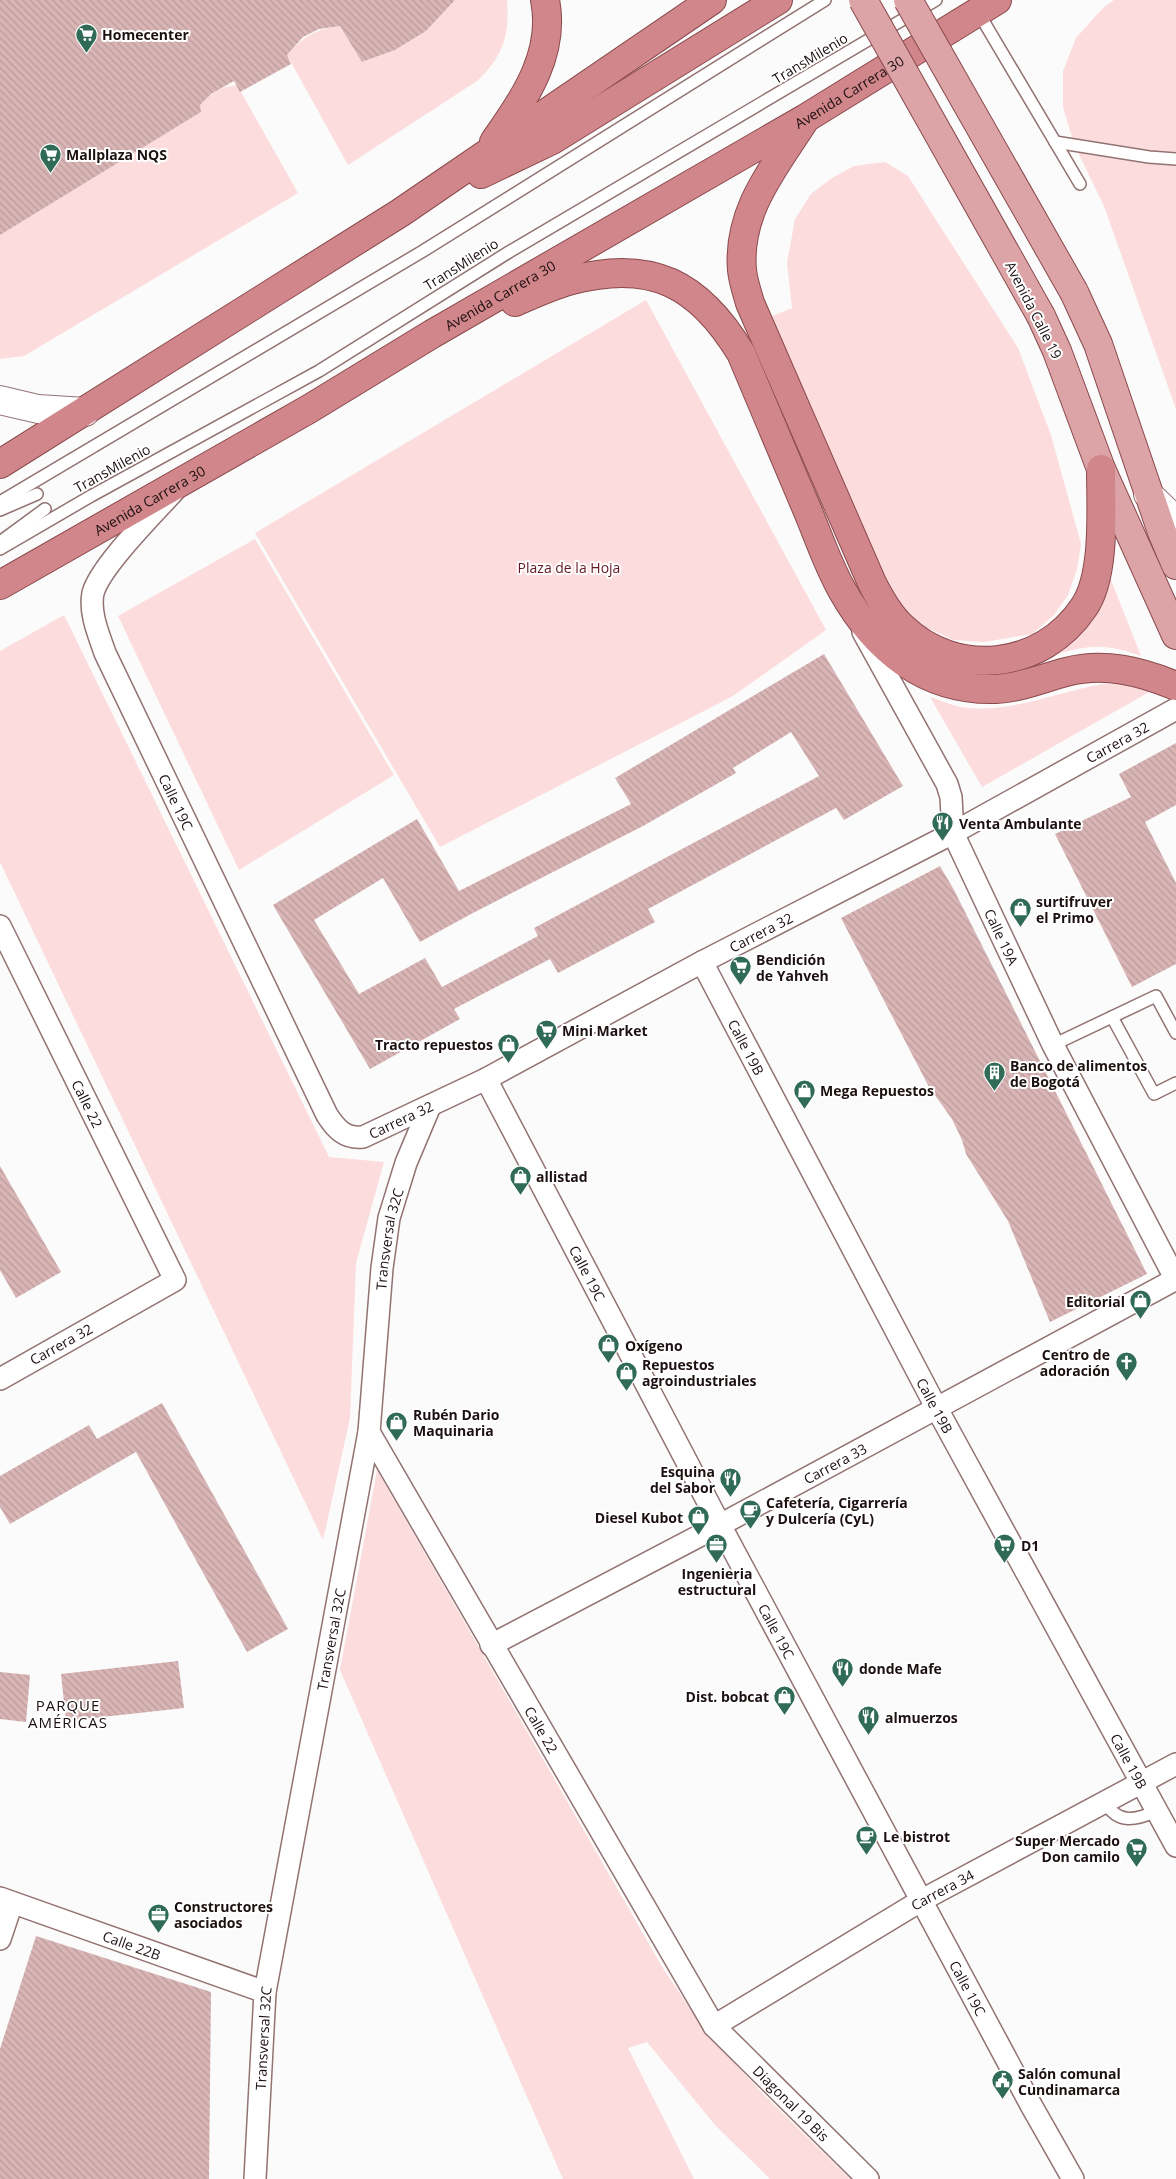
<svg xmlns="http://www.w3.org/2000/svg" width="1176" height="2179" font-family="'Open Sans',sans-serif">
<defs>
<pattern id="building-back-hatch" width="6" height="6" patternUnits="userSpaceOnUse" patternTransform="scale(1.25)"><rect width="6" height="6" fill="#d9b5b5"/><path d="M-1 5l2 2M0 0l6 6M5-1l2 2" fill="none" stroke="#ba9b9b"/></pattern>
</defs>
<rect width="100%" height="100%" fill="#fbfbfb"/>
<!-- green -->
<g fill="#fcdcdc">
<path d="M455,0H507C510,35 503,57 477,81L348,165L287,55C305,36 313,30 340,26L363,62L395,50L426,31Z"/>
<path d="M1114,0H1176V409L1104,206L1074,144L1063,107V71L1076,38L1103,8Z"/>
<path d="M237,85L298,193L24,356L0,359V235L201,112L200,105C211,93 220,87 237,85Z"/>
<path d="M885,162L908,176L1018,348L1051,435L1081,544L1077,569L1068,595L1054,615L1032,634L984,642L953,640L921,625L897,600L874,560L770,317L792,308L787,263L795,219L811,194L832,178L854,166Z"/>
<path d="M646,300L826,630L733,696L440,847L255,533Z"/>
<path d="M255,539L394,775L239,870L118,616Z"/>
<path d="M1109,575L1141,656C1098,640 1082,647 1040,659C1078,634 1099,622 1109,575Z"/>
<path d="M64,615L329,1157L384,1162L356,1263L350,1418L323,1540L0,862V651Z"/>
<path d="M1102,684H1128L1151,691L982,787L930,697C942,701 956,707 968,708C1013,712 1058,692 1102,684Z"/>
<path d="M377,1470L664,1970L706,2032L762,2093L850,2179H770L715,2125L647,2042L628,2048L694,2179H563L340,1670Z"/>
</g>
<!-- building -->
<g fill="url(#building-back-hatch)" fill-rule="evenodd">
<path d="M0,0H455L426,31L395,50L362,62L340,26L319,29L303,37L287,55L291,64L240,92L234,81L211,94L200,105L201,112L0,235Z"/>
<path d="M824,654L903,786L844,820L836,808L648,909L655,922L558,973L550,959L454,1009L460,1019L370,1069L273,905L417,819L459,891L631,804L615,778ZM791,732L819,776L534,928L538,936L442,987L425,958L359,994L314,920L383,878L420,942L471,914L643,826L736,773L733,768Z"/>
<path d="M1176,743V805L1145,822L1176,883V964L1132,987L1055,834L1131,797L1119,774Z"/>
<path d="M940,866L954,890L1147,1274L1050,1322L1008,1221L966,1154L962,1140L952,1119L929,1087L841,918Z"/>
<path d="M0,1166L61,1272L16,1298L0,1270Z"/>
<path d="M162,1403L288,1629L247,1652L136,1452L10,1524L0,1507V1476L89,1425L97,1439Z"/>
<path d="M178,1661L184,1708L66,1721L61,1674Z"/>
<path d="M0,1672L30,1675L26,1722L0,1719Z"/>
<path d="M36,1936L211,1992L209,2179H0V2049Z"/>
</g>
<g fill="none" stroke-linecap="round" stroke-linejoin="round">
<defs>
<g id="service">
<path d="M978,12L1080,184"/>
<path d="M1055,142L1149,157L1176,159"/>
<path d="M0,502L423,251L825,0"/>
<path d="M0,510L37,494"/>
<path d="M0,542L45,509"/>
<path d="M0,549L91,496L319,371L509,252L936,0"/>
<path d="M1112,1017L1154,1094L1176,1083"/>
<path d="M1053,1045L1156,996L1176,1033"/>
<path d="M1105,1802C1118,1825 1136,1820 1157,1811"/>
</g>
<g id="minor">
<path id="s1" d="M174,491C154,513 100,567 93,593C89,613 99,635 105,653L327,1115C336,1129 345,1139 363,1137L486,1079L702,962L953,833L1176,709"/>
<path id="s2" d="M863,632L947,784L951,797L953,833L1053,1045L1176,1280"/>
<path id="s3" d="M0,926L175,1280L0,1379"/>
<path id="s4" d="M702,962L936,1407L1176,1846"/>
<path id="s5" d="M486,1079L720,1525L1031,2105L1073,2179"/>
<path id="s6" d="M369,1432L714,2026L868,2179"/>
<path id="s7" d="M491,1645L720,1525L1176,1279"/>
<path id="s8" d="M0,1898L265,1992"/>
<path d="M0,1939L12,1903"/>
<path id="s9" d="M714,2026L922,1900L1176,1764"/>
<path id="s10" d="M255,2179L265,1992L369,1432L382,1268L389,1218L406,1163L430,1106"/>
</g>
<g id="tertiary">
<path d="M0,400L38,409L85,412"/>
<path d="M1148,494L1176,521"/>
</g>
<g id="primary">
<path d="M1074,292L1098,344L1162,532L1176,565"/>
<path d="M1041,316L1057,351L1101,469L1176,635"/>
</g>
<g id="trunk">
<path d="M804,121C774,168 737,211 742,270C743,281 747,292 750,303L872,583C880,599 889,615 902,627C956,679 1042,670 1084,607C1106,575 1101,507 1101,469"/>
<path d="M494,142C523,100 556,55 545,0"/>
<path d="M481,174L552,140L778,0"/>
<path d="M515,302C533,294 553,285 572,280C652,259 699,284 741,353C762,402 782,451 803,500C816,529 826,562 842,590C875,649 925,691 996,689C1020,688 1043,678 1066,672C1104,662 1140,671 1176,686"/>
<path d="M0,464L400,213L712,0"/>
<path id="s11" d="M0,585L309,409L432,334L806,118L997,0"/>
</g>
</defs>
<!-- service casing -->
<use href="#service" stroke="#937272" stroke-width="14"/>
<!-- minor casing -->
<use href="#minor" stroke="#937272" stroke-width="24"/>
<!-- tertiary casing -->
<use href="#tertiary" stroke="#937272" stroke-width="30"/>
<!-- primary casing -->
<use href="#primary" stroke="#8a494c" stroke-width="30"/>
<!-- trunk casing -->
<use href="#trunk" stroke="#8a494c" stroke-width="30"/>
<!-- service -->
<use href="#service" stroke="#fff" stroke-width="11"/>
<!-- minor -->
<use href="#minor" stroke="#fff" stroke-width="21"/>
<!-- tertiary -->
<use href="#tertiary" stroke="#fff" stroke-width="28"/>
<!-- primary -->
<use href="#primary" stroke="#dca4a7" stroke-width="28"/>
<!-- trunk -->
<use href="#trunk" stroke="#d0868a" stroke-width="28"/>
<defs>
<g id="primary-bridge">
<path d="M863,0L1041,316"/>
<path d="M908,0L1074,292"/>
</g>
</defs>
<!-- primary-bridge casing -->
<use href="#primary-bridge" stroke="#8a494c" stroke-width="30" stroke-linecap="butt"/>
<!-- primary-bridge -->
<use href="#primary-bridge" stroke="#dca4a7" stroke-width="28"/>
</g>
<!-- icons -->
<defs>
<symbol id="supermarket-pin" viewBox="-11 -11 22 30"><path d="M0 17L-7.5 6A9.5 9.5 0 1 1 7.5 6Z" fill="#2f6b56" stroke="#fff"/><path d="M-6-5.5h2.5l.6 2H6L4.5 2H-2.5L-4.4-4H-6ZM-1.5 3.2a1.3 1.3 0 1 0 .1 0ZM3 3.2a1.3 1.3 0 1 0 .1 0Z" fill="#fff"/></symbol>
<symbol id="restaurant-pin" viewBox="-11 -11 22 30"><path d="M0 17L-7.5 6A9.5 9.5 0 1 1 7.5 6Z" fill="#2f6b56" stroke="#fff"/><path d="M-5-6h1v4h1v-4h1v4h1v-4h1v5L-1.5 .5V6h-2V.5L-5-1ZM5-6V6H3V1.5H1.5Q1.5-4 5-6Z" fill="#fff"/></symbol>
<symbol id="shop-pin" viewBox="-11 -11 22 30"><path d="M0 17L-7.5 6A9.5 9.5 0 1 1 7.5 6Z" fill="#2f6b56" stroke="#fff"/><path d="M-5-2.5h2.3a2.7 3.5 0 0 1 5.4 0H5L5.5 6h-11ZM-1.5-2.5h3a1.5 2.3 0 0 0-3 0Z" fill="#fff"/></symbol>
<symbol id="building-pin" viewBox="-11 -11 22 30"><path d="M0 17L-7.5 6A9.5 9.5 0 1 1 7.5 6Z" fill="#2f6b56" stroke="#fff"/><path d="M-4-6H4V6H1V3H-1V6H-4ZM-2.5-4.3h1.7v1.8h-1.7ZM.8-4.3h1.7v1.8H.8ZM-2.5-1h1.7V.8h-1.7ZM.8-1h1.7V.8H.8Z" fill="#fff"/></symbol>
<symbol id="church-pin" viewBox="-11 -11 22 30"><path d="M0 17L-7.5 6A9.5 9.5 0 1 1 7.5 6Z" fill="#2f6b56" stroke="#fff"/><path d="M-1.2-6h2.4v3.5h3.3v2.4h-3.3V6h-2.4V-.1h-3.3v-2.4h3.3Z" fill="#fff"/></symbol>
<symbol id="cafe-pin" viewBox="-11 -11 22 30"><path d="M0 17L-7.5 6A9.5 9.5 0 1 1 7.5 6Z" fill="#2f6b56" stroke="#fff"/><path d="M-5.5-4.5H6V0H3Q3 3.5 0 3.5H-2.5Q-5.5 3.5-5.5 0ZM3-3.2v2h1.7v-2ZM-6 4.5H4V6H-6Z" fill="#fff"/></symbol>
<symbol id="office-pin" viewBox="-11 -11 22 30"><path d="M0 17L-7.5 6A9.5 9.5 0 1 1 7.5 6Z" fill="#2f6b56" stroke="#fff"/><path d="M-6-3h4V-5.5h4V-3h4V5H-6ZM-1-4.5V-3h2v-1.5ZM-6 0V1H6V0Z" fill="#fff"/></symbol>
<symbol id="civic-pin" viewBox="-11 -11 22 30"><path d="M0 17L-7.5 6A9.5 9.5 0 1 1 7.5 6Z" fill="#2f6b56" stroke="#fff"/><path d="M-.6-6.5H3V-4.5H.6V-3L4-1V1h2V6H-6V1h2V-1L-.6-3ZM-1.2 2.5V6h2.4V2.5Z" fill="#fff"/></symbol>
</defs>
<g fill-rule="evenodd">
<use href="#supermarket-pin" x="74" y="22" width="25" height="34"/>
<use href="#supermarket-pin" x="38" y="142" width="25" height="34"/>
<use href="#restaurant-pin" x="930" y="810" width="25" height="34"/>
<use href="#shop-pin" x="1008" y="896" width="25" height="34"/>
<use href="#supermarket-pin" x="728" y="954" width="25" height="34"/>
<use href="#supermarket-pin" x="534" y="1018" width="25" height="34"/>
<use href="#shop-pin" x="496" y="1032" width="25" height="34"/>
<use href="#building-pin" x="982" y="1060" width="25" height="34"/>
<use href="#shop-pin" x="792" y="1078" width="25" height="34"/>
<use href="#shop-pin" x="508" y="1164" width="25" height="34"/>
<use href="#shop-pin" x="1128" y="1288" width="25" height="34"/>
<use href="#shop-pin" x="596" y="1332" width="25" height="34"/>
<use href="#church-pin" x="1114" y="1350" width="25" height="34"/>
<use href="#shop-pin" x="614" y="1360" width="25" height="34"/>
<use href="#shop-pin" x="384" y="1410" width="25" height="34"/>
<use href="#restaurant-pin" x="718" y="1466" width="25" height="34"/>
<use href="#cafe-pin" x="738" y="1498" width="25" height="34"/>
<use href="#shop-pin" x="686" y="1504" width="25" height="34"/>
<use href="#office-pin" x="704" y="1532" width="25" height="34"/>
<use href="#supermarket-pin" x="992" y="1532" width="25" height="34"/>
<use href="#restaurant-pin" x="830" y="1656" width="25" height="34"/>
<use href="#shop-pin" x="772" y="1684" width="25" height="34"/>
<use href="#restaurant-pin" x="856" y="1704" width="25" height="34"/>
<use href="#cafe-pin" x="854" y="1824" width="25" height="34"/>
<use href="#supermarket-pin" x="1124" y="1836" width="25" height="34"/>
<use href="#office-pin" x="146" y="1902" width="25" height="34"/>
<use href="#civic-pin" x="990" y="2068" width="25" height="34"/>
</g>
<g text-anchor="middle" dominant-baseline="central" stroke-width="4" stroke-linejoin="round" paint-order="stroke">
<!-- poi labels -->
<g font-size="14" font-weight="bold" fill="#1d1011" stroke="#fff" text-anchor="start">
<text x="102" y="34">Homecenter</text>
<text x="66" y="154">Mallplaza NQS</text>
<text x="959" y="823">Venta Ambulante</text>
<text x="1036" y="901">surtifruver<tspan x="1036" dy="16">el Primo</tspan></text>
<text x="756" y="959">Bendición<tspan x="756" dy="16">de Yahveh</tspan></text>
<text x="562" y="1030">Mini Market</text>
<text x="493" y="1044" text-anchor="end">Tracto repuestos</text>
<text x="1010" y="1065">Banco de alimentos<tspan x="1010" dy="16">de Bogotá</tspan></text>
<text x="820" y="1090">Mega Repuestos</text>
<text x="536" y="1176">allistad</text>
<text x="1125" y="1301" text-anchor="end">Editorial</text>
<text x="625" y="1345">Oxígeno</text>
<text x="1110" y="1354" text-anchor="end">Centro de<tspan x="1110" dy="16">adoración</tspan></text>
<text x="642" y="1364">Repuestos<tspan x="642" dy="16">agroindustriales</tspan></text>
<text x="413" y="1414">Rubén Dario<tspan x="413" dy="16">Maquinaria</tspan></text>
<text x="715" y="1471" text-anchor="end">Esquina<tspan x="715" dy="16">del Sabor</tspan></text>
<text x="766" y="1502">Cafetería, Cigarrería<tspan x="766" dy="16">y Dulcería (CyL)</tspan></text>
<text x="683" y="1517" text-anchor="end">Diesel Kubot</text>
<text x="1021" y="1545">D1</text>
<text x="717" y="1573" text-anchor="middle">Ingenieria<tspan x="717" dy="16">estructural</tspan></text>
<text x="859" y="1668">donde Mafe</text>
<text x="769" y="1696" text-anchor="end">Dist. bobcat</text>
<text x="885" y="1717">almuerzos</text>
<text x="883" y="1836">Le bistrot</text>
<text x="1120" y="1840" text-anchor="end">Super Mercado<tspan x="1120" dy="16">Don camilo</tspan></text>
<text x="174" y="1906">Constructores<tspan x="174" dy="16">asociados</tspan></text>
<text x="1018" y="2073">Salón comunal<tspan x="1018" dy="16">Cundinamarca</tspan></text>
</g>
<!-- street labels -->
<g font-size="14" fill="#1d1011" stroke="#fff">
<text transform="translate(810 58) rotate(-31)">TransMilenio</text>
<text stroke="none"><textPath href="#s11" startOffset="982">Avenida Carrera 30</textPath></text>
<text transform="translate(461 264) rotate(-32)">TransMilenio</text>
<text stroke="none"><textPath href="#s11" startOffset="578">Avenida Carrera 30</textPath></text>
<text transform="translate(1034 310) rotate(63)">Avenida Calle 19</text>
<text transform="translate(112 468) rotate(-29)">TransMilenio</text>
<text stroke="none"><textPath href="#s11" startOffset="172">Avenida Carrera 30</textPath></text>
<text stroke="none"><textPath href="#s1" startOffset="1602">Carrera 32</textPath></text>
<text stroke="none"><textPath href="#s1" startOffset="358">Calle 19C</textPath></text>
<text stroke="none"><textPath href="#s1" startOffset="1198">Carrera 32</textPath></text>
<text stroke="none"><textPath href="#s2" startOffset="338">Calle 19A</textPath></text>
<text stroke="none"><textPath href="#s4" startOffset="96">Calle 19B</textPath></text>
<text stroke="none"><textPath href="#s3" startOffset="198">Calle 22</textPath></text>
<text stroke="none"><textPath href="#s1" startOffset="792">Carrera 32</textPath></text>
<text stroke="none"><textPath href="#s10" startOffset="951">Transversal 32C</textPath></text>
<text stroke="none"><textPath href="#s5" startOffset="219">Calle 19C</textPath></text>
<text transform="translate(61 1344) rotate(-29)">Carrera 32</text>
<text stroke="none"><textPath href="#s4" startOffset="501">Calle 19B</textPath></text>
<text stroke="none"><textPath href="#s7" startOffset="389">Carrera 33</textPath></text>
<text stroke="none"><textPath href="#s5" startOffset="624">Calle 19C</textPath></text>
<text stroke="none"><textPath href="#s10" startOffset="546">Transversal 32C</textPath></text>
<text stroke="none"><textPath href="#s6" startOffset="344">Calle 22</textPath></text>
<text stroke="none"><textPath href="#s4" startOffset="906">Calle 19B</textPath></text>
<text stroke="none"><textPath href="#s9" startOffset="266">Carrera 34</textPath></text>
<text stroke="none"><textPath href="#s8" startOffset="140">Calle 22B</textPath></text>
<text stroke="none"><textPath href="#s5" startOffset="1029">Calle 19C</textPath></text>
<text stroke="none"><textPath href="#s10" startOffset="141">Transversal 32C</textPath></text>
<text stroke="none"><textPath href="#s6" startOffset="796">Diagonal 19 Bis</textPath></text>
</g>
<!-- park labels -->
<g font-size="14" fill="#621721" stroke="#fff">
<text x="569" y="567">Plaza de la Hoja</text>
</g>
<!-- neighbourhood labels -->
<g font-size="15" letter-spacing="1" fill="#1d1011" stroke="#fff">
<text x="68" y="1705">PARQUE<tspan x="68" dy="17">AMÉRICAS</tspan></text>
</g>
</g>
</svg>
